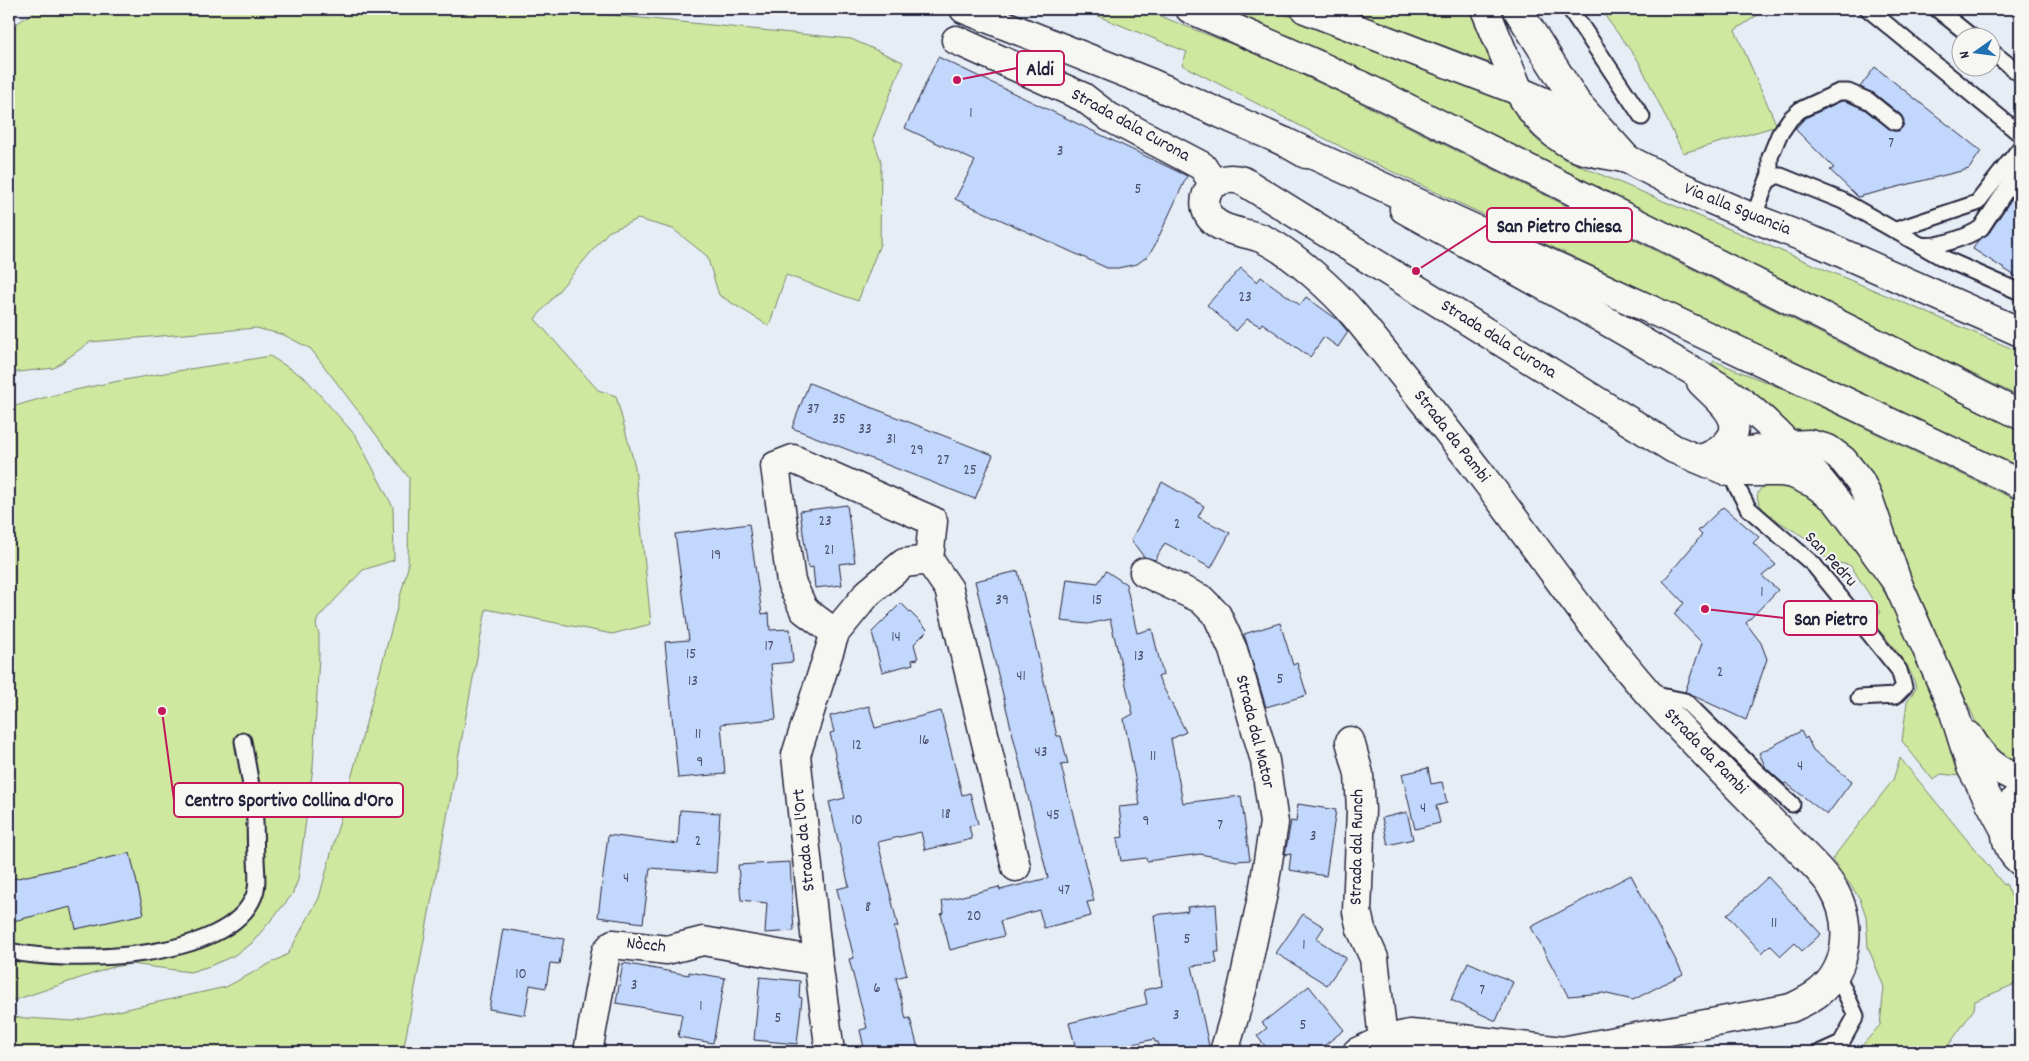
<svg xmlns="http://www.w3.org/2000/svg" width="2029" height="1061" font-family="Dekko,sans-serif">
<rect width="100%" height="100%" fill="#e6edf5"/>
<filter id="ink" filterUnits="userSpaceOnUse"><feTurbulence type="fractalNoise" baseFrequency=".02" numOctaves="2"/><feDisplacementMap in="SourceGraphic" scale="10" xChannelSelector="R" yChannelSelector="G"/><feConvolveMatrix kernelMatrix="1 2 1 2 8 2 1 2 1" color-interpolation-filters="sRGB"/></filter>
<g filter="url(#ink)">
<!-- green -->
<g fill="#cee89f" stroke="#78856d">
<path d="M38,9H551L851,39L903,62L873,138L881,161L880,244L858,301L786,275L769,326L719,295L707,256L673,229L638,219L608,232L535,319L598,390L616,396L635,467L651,624L612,634L486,609L403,1052H9V1017L73,1021L226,987L288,954L319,898L408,567L409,478L311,349L284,335L256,328L90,342L54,368L9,373V29Z"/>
<path d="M1087,9H1142L1262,56L1345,95L1870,358L2020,431V467L1359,156L1182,65L1187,52L1088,12Z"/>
<path d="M1225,9H1269L1341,34L1507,101L1527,130L1538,141L1564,159L2020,352V397L1742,261L1333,56Z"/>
<path d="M1346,9H1470L1493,55L1492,62H1487Z"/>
<path d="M1600,9H1767L1735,30L1777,126L1683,153L1639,62Z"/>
<path d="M270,356L305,378L356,436L393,507L394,560L363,570L318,618L316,624L319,635V655L313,767L298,880L292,895L251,944L233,956L210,966L190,972L131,964L113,967L15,1000L9,999V408C92,381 184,371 270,356Z"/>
<path d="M1714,361L1783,389L2020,502V763L2013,761L1986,745L1883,513L1817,434L1787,426L1712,363Z"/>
<path d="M1769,483L1786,485L1811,496L1824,506L1871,568L1893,608L1964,773L1961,776L1941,774L1933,780L1902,741L1907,702L1916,688C1912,665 1885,638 1870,619L1881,613L1851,566C1844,563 1835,563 1829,560C1820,555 1815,544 1807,539C1794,529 1732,502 1769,483Z"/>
<path d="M1900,758L2004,885L2006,884L2020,916V982L1975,1001L1974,1009L1944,1052H1853L1859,1049L1880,1025L1884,987L1868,947L1866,916L1860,899L1832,859L1893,780Z"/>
</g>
<!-- building -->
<g fill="#c2d7fc" stroke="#22223b">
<path d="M938,57L1187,176L1154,247L1148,256L1137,264L1118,268H1107L955,199L975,161L905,128Z"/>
<path d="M1875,67L1981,151L1969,169L1858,197L1830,170L1834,168L1795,129L1805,118L1841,101H1846L1864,109L1893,131H1899L1904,124L1901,115L1875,94L1860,87Z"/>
<path d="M2020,186V279L1973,249L1978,240L1989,233Z"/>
<path d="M1241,268L1257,282L1261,277L1300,305L1306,297L1338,320L1348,332L1338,347L1324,337L1310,357L1262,323L1260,326L1247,319L1236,331L1207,305Z"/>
<path d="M809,383L993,455L975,499L792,428Z"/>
<path d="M1162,482L1204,506L1198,517L1230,533L1211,568L1165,543L1155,560L1144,557L1131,540Z"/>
<path d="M847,505L855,562L839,564L842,585L815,588L813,567L808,568L800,511Z"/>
<path d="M1723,507L1759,537L1753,543L1776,565L1762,576L1778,590L1746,623L1761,643L1767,659L1746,720L1685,692L1702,643L1674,614L1684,603L1663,581L1702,535L1698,531Z"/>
<path d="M749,524L762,614L769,613L770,630L790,629L793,662L771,664L776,719L721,724L725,774L678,778L665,642L689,640L675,534Z"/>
<path d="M1018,571L1057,736H1061L1068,764L1061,765L1094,901L1087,902L1091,916L1044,928L1039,910L1000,921L1004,936L950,950L941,914L944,913L942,901L999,887L1000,890L1048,878L975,581Z"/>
<path d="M1106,571L1126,584L1137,633L1152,629L1163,675L1158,677L1186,732L1171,739L1183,803L1241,796L1250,860L1236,861L1200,854L1147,861L1146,858L1121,861L1117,838L1123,837L1119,807L1140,805L1124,719L1133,714L1110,619L1088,624L1061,621L1067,579L1098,583Z"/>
<path d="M901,603L928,630L914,644L918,659L912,660L913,664L882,672L872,632Z"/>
<path d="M1280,623L1293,665L1297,663L1307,695L1266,707L1244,634Z"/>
<path d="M869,706L875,728L941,711L962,795L970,793L978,824L969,826L972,839L925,850L921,832L878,842L898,927H894L907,975L896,978L906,1019L910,1018L919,1052H865L860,1030L867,1028L849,959L854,958L837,889L849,886L829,802L845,798L830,733L834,732L830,716Z"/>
<path d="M1801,731L1805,739L1807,737L1813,750L1852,781L1827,815L1786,783L1784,784L1766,768L1759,753Z"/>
<path d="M1428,768L1431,784L1442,782L1447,803L1436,806L1440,823L1415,829L1402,774Z"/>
<path d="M1298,804L1336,810L1326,876L1289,870L1291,854L1285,855L1291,821L1296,822Z"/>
<path d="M680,810L720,813L716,873L650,868L643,923L598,917L608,835L678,844Z"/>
<path d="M1407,812L1413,839L1388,845L1382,818Z"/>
<path d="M130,853L144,914L76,929L71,907L9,922V880Z"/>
<path d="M790,862L794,931L765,933L767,903L741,900L738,865Z"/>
<path d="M1631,875L1683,974L1633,1000L1603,993L1568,996L1531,927Z"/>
<path d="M1768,877L1821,934L1802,951L1795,943L1781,956L1770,945L1762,953L1727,915Z"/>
<path d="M1216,904L1219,952H1215L1217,963L1192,966L1209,1046L1181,1052H1160L1158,1042H1155L1154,1039L1101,1052H1077L1069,1023L1147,1004L1144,990L1162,986L1154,915L1188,911L1187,907Z"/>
<path d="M1303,914L1324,927L1316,939L1346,958L1327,985L1276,953Z"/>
<path d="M503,929L564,939L559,964L550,963L546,988L530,985L525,1015L489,1009Z"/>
<path d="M1468,962L1513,982L1496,1021L1451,1000Z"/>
<path d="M623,963L689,975V972L725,978L713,1043L678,1037L682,1014L616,1003Z"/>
<path d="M760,977L800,981L799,997L802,998L797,1044L754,1040Z"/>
<path d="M1309,986L1344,1030L1316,1052H1270L1257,1036L1267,1028L1262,1023Z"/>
</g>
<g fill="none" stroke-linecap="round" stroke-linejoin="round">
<defs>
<g id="lane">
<path d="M1570,9L1642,117"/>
<path d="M1868,9L2020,134"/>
<path d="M1937,9L1973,38"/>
<path d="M1992,52L2020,74"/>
<path d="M1768,181L1776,176H1781L1843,201L1943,258L2020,292"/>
<path d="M1753,218L1770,174V157L1779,135L1790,119L1800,110L1839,92H1848L1869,101L1895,122"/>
<path d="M1896,230L1977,203L2020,148"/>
<path d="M1921,245C1937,248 1968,237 1981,228L2020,169"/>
<path d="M1729,472L1748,508L1814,565L1899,670L1904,687L1895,696L1859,698"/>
<path d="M1651,694L1685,701L1759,774L1792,804"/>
<path d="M9,951C67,964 228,962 254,896C259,885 256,869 256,858C255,842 256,825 254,809C252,786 247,764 243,741"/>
<path d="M1821,1052L1841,1043L1856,1016L1836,972"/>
</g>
<g id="street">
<path d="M956,40L1083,97L1109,117L1202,166L1214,184"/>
<path d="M1701,382C1715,397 1748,419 1728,442C1722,449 1715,454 1706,457"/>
<path d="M1708,457L1788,445"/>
<path d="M1144,572L1201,599L1217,615L1233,650L1265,761L1274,823L1263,893L1242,990L1224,1052"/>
<path d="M835,633L804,610L791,582L775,466L793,459L933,521L929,560"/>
<path d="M1350,741L1359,774L1361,810L1357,912L1361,929L1374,958L1383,1040"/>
<path d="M588,1052L606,952L613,944L667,950L703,941L818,961"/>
<path d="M830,1052L818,961L796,755L835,633L868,593L904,563L929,560L949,589L1016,867"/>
<path d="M1357,1052L1383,1040L1410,1034L1446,1037L1562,1051L1791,1008C1800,1004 1810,999 1818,993C1850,968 1853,921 1832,887C1829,881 1823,875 1818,869C1762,811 1703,754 1649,694C1591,628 1542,555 1489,485C1446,428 1401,373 1356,317C1335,292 1293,253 1263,239C1245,231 1212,232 1206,209C1201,186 1223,174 1243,181L1674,449L1729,472H1781L1793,474L1815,484L1831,496"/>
</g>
<g id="secondary">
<path d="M1485,9L1519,91C1532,115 1555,140 1581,149C1596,154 1612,155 1627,159"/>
<path d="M1517,9L1576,102L1627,159L1680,186L1753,218L1824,245L2020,332"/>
<path d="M2020,793C2003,812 1999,843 2020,861"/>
</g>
<g id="primary">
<path d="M964,9L1151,83L1285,142L1306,154"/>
<path d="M1305,9L1519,91L1572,114L1595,130L1627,159"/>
<path d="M1404,209C1487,255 1571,299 1653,348C1686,368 1722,385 1752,410C1810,459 1854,524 1898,584"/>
<path d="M1788,445L1810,444L1828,449L1843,460L1860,481L1869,500L1898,584L1952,706L1971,767L2005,830"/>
<path d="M1969,736C1982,758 1996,771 2020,779"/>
</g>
<g id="highway">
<path d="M1190,9L1318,65L1381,95L2020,415"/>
<path d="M1285,142L1669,318L2020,484"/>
</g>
</defs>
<!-- lane casing -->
<use href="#lane" stroke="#22223b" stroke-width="19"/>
<!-- street casing -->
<use href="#street" stroke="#22223b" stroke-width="31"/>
<!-- secondary casing -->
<use href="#secondary" stroke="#22223b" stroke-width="31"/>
<!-- primary casing -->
<use href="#primary" stroke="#22223b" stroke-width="31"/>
<!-- highway casing -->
<use href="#highway" stroke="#22223b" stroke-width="31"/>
<!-- lane -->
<use href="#lane" stroke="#f6f6f2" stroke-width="15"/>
<!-- street -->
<use href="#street" stroke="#f6f6f2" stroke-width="28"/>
<!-- secondary -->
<use href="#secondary" stroke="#f6f6f2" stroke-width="28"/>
<!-- primary -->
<use href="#primary" stroke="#f6f6f2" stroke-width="28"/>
<!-- highway -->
<use href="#highway" stroke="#f6f6f2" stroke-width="28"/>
</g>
</g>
<g text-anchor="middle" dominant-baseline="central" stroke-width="4" stroke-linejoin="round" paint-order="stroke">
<!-- number labels -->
<g font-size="15" fill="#4a4f6b">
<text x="971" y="114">1</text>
<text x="1891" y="144">7</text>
<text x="1060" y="152">3</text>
<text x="1138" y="190">5</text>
<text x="1245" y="298">23</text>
<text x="813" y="410">37</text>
<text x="839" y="420">35</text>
<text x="865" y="430">33</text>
<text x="891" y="440">31</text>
<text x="917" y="451">29</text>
<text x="943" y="461">27</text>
<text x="970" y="471">25</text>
<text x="825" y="522">23</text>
<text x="1177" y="525">2</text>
<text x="829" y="551">21</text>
<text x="716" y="556">19</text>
<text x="1762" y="593">1</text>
<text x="1002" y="601">39</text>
<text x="1097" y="601">15</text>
<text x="896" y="638">14</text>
<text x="769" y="647">17</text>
<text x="691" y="655">15</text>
<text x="1139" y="657">13</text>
<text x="1720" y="673">2</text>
<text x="1021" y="677">41</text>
<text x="1280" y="680">5</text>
<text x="693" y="682">13</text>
<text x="698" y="735">11</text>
<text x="924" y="741">16</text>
<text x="857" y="746">12</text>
<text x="1041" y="753">43</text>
<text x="1153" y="757">11</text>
<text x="700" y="763">9</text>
<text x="1800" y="767">4</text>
<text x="1423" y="809">4</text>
<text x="946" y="815">18</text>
<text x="1053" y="816">45</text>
<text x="857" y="821">10</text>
<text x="1146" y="822">9</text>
<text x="1220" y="826">7</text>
<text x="1313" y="837">3</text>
<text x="698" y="842">2</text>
<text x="626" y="879">4</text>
<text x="1064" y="891">47</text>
<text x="868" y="908">8</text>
<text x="974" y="917">20</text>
<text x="1774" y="924">11</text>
<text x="1187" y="940">5</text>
<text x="1304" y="946">1</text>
<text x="521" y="975">10</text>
<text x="634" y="986">3</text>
<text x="877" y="989">6</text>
<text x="1482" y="991">7</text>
<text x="701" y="1007">1</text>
<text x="1176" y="1016">3</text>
<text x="778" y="1019">5</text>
<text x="1303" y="1026">5</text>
</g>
<!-- street labels -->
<g font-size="18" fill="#22223b" stroke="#f6f6f2">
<text transform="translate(1130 126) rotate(29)">Strada dala Curona</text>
<text transform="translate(1737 210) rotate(22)">Via alla Sguancia</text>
<text transform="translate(1498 340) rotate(32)">Strada dala Curona</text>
<text transform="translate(1451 437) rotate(52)">Strada da Pambi</text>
<text transform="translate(1830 560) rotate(47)">San Pedru</text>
<text transform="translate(1254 732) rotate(76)">Strada dal Mator</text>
<text transform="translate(1705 752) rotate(46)">Strada da Pambi</text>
<text transform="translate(805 840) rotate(-96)">Strada da l'Ort</text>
<text transform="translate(1358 847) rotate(-89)">Strada dal Runch</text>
<text transform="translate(646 946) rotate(6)">Nòcch</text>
</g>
</g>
<!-- callouts -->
<path fill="none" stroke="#c2185b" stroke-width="2" d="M957 80L1017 68M1416 271L1487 225M1705 609L1784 618M162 711L174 800"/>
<g fill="#c2185b" stroke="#f6f6f2" stroke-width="2">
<circle cx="957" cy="80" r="5"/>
<circle cx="1416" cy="271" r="5"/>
<circle cx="1705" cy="609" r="5"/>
<circle cx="162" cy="711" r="5"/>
</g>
<g fill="#f6f6f2" stroke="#c2185b" stroke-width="2">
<rect x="1017" y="51" width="47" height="34" rx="5"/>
<rect x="1487" y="208" width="145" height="34" rx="5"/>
<rect x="1784" y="601" width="93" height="34" rx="5"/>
<rect x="174" y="783" width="229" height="34" rx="5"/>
</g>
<g font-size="19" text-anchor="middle" font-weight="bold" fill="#22223b">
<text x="1040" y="75">Aldi</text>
<text x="1559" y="232">San Pietro Chiesa</text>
<text x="1831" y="625">San Pietro</text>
<text x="289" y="806">Centro Sportivo Collina d'Oro</text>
</g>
<!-- margin -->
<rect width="2029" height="1061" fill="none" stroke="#f6f6f2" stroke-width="30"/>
<rect x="15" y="15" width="1999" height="1031" fill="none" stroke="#22223b" stroke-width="2" filter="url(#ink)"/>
<!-- north arrow -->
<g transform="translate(1976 52) rotate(256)"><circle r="24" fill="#f6f6f2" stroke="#a1a1a9"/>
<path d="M0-4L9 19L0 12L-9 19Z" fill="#1f6fb2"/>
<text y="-8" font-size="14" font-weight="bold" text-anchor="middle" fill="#22223b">N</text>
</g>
</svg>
